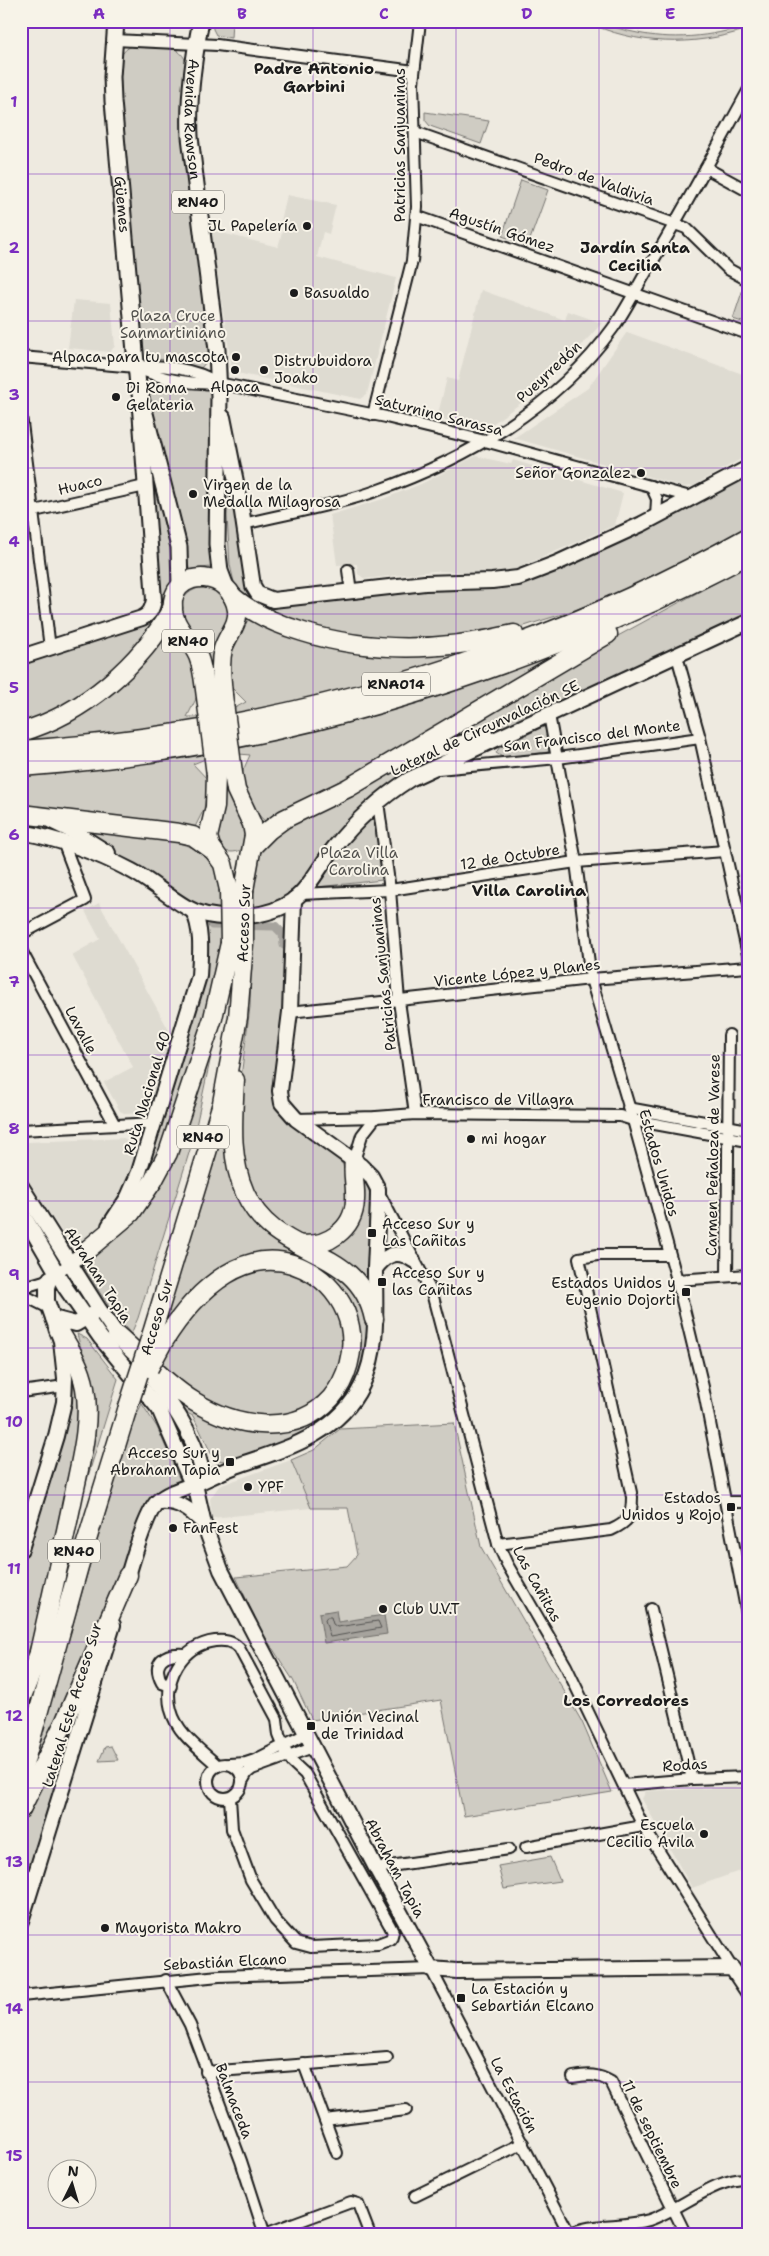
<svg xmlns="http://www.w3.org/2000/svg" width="769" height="2256" font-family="'Shantell Sans',sans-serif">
<rect width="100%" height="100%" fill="#eeeae0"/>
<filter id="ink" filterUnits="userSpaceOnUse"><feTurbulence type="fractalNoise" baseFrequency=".02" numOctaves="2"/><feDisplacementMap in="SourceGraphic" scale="10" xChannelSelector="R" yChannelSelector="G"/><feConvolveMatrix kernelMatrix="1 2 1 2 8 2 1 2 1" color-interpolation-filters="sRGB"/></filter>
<g filter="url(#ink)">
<!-- built -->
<g fill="#dedbd1">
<path d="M287,195L336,205L329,234L323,232L317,257L396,278L367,394L360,399L237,373L232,368L210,230L278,247L285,223L281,221Z"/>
<path d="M481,290L565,320L568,311L602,323L567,361L521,403L484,430L437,418L447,378L458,381Z"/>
<path d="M74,300L111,303L115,346L110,352L68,348Z"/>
<path d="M627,332L748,376V455L693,486L684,487L514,438L588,388Z"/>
<path d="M476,456L511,464L513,460L623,493L615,525L516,569L495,573L434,571L365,579L358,574L357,564L337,565L330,515L383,499L421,484Z"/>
<path d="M99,903L172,1036L149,1110L142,1113L126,1114L120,1111L104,1082L133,1067L72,955L100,939L85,911Z"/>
<path d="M124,1138L135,1153L124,1187L119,1198L89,1239L85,1242L68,1241L21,1170V1152L28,1142Z"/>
<path d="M291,1460L311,1508L212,1518L210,1499L219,1486Z"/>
<path d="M748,1786V1868L692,1888L642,1799L646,1791Z"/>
</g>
<!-- green -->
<g fill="#cfccc3" stroke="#767470">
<path d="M212,21H232L231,38L216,35L213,29Z"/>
<path d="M584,21C601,21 616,29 633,32C671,41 711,37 748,25V29C692,47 638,46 584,21Z"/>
<path d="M134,45C152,46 179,41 186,62L211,356L201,368L146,361L143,357L118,98C118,79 112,53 134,45Z"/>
<path d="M425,112L489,121L481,144L430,126L425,120Z"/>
<path d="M521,180L548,190L528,245L502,236Z"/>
<path d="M743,289L748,291V324L733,319Z"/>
<path d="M156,381L208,388L211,392V567L189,569L184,535L148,402V391Z"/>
<path d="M148,456L154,477L151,478C159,508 172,540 172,571C171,615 135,648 106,675C96,683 87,693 77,700C60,710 39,718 21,726V665L149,623L154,621L160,612Z"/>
<path d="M748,476V529L642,582L575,610L518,628L403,643L319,629L268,611L245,596L234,582L230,565L227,516L229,483L255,600L268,605H282L430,590L490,589L530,582L646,530Z"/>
<path d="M748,565V614L510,725L426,749L616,637Z"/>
<path d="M208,586L221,591L230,611L216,696C207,676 178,624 181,605C183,593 197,587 208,586Z"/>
<path d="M249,619L262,625L472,650C397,681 314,698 234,715L233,709L246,702L233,689H230V656L235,639Z"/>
<path d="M169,634L182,644L188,653L195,672L198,695L187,717H200V721L105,735L21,742V737L110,689Z"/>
<path d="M572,648L392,755L266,822C251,810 246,793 241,775L250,755L239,754L238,747C353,721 463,692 572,648Z"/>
<path d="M543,727L548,730L552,744L548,752L504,758L496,753L499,748Z"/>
<path d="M462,749L415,771L281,903L251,910C250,888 252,860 268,842C286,821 317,813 341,802C359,793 375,781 394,772C416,761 439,755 462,749Z"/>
<path d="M204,753L205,759L193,764L208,780L204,809L195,827L21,809V774L120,765Z"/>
<path d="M223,774H226L247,823L246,847C237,853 231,853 221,850L215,838Z"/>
<path d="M374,818L383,880L317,887L350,837Z"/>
<path d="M79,830C101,832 123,835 144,837C197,844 222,851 221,911L198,906Z"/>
<path d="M208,925L221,926L222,957L166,1146L132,1203L154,1149L201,996L207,966L204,926Z"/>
<path d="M252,925L276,928L282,934L283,946H286L281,1032L273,1096L276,1107L287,1119L336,1155L343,1165L350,1198L342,1224L307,1241L265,1217L241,1165V1077L250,1007Z"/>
<path d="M217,1028L193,1140L138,1318L131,1334L113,1313L82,1265L104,1248L145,1201Z"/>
<path d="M225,1124L241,1195L325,1261L368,1306C369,1384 345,1420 271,1446C255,1451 240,1458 224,1461L217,1460L212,1455L193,1416L185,1412L171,1392L225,1419L309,1418L354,1358L325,1278L240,1264L160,1339Z"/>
<path d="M357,1171L367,1182L370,1195L368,1284L316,1248L337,1240Z"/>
<path d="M280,1268L313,1279L342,1317L344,1365L323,1400L282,1420L212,1407L158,1367C175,1328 204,1293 241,1273C251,1268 268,1269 280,1268Z"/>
<path d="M77,1334L87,1339L118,1379L69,1538L84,1359Z"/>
<path d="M72,1363L81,1419L37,1628L21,1670V1568L69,1418L72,1398Z"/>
<path d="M142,1404L157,1427L180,1480L175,1484L132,1552L28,1783L92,1557L134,1419Z"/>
<path d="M454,1423L481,1547L582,1722L612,1792L464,1816L441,1700L312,1720L293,1680L260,1629L236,1577L347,1566L357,1555L348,1508H311L291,1460L314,1450L340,1429Z"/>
<path d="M50,1640L21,1749V1718Z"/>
<path d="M91,1674L21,1901V1824Z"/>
<path d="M111,1746L118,1760L99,1761L105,1747Z"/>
<path d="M550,1857L560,1881L504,1889L498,1866Z"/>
</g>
<!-- water -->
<path fill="#a6a39d" stroke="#6f6d69" d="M336,1610L338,1622L384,1615L387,1634L324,1643L319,1613Z"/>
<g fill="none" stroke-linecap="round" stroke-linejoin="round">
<!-- shore -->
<path stroke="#535250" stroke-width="1" d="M327,1617H331L333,1624L337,1627L378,1621L381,1628L330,1637L325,1620Z"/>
<!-- canal -->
<path stroke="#a6a39d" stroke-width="9" d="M212,925L275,926L283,934L284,945"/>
<defs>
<g id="street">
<path d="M115,40L217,45L414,71"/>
<path d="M415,132L686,228L728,269L748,280"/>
<path d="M706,168L748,191"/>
<path d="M416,216L748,334"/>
<path d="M21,357L136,367C162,364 196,369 218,383"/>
<path d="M136,367C160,379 191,385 218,383L386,417L485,441L694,498"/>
<path d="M21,415L50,648"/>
<path d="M373,415L412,261L417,207L413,83L420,21"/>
<path d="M651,486L657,499L656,517"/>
<path d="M21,514L145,486"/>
<path d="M244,524C288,513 334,506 376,491C467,459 556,407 613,328C626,310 636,289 648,269C683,211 715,151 748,91"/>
<path d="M348,570L351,592"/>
<path d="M677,656L700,738L748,955"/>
<path d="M549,715L576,862L591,979L633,1120L677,1280L703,1387L748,1619"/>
<path d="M438,769L558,758L700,738"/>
<path d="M378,802L390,890L399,1001L415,1114"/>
<path d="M300,894L390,890L576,862L725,851"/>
<path d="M21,934L85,900L63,842"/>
<path d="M21,950L115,1125"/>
<path d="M290,1012L591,979L748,967"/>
<path d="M628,1108L748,1130"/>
<path d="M296,1119L376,1117L415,1114L620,1116L633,1120L748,1141"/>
<path d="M21,1130L155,1123"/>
<path d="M354,1161L362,1135L376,1117"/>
<path d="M379,1193L432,1293L498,1544L507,1564L566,1666L643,1826L732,1968"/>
<path d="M727,1276L729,1035"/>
<path d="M677,1280L748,1275"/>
<path d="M21,1288L44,1281L71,1263"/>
<path d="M21,1294L49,1308"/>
<path d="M21,1392L65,1386"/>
<path d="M726,1502H748"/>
<path d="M498,1544L611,1530C629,1522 632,1516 632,1497L579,1258L597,1255H669"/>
<path d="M651,1609L692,1779"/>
<path d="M171,1686L162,1683C151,1662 164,1652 185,1654"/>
<circle cx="225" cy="1781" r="17"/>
<path d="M229,1764L246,1763L255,1760L306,1734"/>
<path d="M218,1766C201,1750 177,1734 171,1710C163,1679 182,1645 215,1641C225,1640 232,1641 239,1648L277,1719L279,1735L286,1752L292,1762L305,1774L390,1926L393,1932L391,1939L378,1944L311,1947L296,1943L275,1920L251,1880L232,1829L230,1798"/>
<path d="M243,1780L247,1773L252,1769L313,1747"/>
<path d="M624,1785L692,1779L748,1777"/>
<path d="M526,1847L643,1826"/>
<path d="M376,1868L509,1849"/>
<path d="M166,1980L190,2025L241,2161L265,2235"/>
<path d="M21,1996L219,1976L431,1969L570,2235"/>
<path d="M304,2064L337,2153"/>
<path d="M206,2072L387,2058"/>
<path d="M573,2077C588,2074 598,2074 611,2082L686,2235"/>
<path d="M325,2120L406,2110"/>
<path d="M415,2196L523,2143"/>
<path d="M265,2234L351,2202L358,2204L370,2235"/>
<path d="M566,2235C592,2222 622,2228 649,2220C680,2210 716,2177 748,2179"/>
</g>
<g id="secondary">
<path d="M223,417L242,512L253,586L258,594L273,600L425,583L492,581L518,578L557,563L642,524L748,468"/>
<path d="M21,657L142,618C150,614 152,609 154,600L140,409"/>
<path d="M408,758L486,736"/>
<path d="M51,821L78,834L108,853"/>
<path d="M21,832C60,839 98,853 132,871C151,881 167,896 186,907C212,923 267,919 292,901C309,889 321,864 334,848C356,820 380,798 410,779L748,622"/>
<path d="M21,1186L99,1309L122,1342"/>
<path d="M21,1211L65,1287L100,1337L159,1409L190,1480L195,1484L204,1524L221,1570L376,1868L431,1969L457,1971L732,1968L748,1992"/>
<path d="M109,1226L128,1197L139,1172L199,976C200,956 203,930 193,911"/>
<path d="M71,1263L93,1244"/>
<path d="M375,1269C386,1254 397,1249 413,1260"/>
<path d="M53,1318L76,1324L93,1314"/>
<path d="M142,1366C168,1399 192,1428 202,1470L195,1484"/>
<path d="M158,1502C178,1500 191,1510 204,1524"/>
<path d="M21,1549L56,1436L64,1402L65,1378L61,1341L47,1301V1287L50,1278"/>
<path d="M126,1583C131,1565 146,1514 157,1502C168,1492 184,1488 198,1483C211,1477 223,1471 236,1466C285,1449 338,1435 362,1385C379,1351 375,1305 375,1269C376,1242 378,1216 378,1189L371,1176L361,1166L296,1119L282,1103L280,1091L290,1012L294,899"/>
<path d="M21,1921L113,1625"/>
</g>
<g id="primary">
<path id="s1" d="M116,21L112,77L113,101L138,386L179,547L180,587"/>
<path id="s2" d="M201,21C193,60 188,97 190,137L217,350L219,396L217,544L220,571L226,587"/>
</g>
<g id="highway">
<path d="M232,596C253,614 276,624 303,632C373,654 443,651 514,634"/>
<path d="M206,697C204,683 203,668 198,656C189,636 170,625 173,601C178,568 231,570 237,610C239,625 227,635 223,649C219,664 222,680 223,695"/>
<path d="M21,732C84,714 141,664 173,607"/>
<path d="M21,750C274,734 527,661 748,537"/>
<path d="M21,767C277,749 521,675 748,555"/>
<path d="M233,773L236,790L252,824L254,835L244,890"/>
<path d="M216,775L215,807L208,837L211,847L223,864L229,890"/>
<path d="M21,814L179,833L193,836L214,851"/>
<path d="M253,846L269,830L284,819L348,788L608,634"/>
<path d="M235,1080C233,1118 229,1157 245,1193C276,1262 358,1242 374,1319"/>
<path d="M297,1244C326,1249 354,1230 355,1200C356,1186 352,1174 354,1161"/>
<path d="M87,1250L131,1213L153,1181L168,1153L213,1018L230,943"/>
<path d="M152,1333L222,1103L238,1017L244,943"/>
<path d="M117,1335C142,1357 166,1384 195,1402C236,1427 295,1438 331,1398C347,1379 355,1352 350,1327C346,1306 333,1287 315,1275C251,1233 194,1292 162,1344"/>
<path d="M39,1652C51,1599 63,1546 74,1493C81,1459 91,1422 85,1388C81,1366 69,1347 58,1329"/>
<path d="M21,1699L43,1643"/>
<path d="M21,1775L79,1566L127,1410"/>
<path d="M21,1809L65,1721L128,1575"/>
</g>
</defs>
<!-- street casing -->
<use href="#street" stroke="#1c1c1c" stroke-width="14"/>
<!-- secondary casing -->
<use href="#secondary" stroke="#1c1c1c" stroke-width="18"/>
<!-- primary casing -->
<use href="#primary" stroke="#1c1c1c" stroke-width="19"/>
<!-- highway casing -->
<use href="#highway" stroke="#1c1c1c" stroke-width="21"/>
<!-- street -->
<use href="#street" stroke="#f7f3e8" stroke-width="10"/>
<!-- secondary -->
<use href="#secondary" stroke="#f7f3e8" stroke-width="14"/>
<!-- primary -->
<use href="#primary" stroke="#f7f3e8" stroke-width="15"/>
<!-- highway -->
<use href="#highway" stroke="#f7f3e8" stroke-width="18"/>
<defs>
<g id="highway-bridge">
<path d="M223,695L233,773"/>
<path d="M206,697L216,775"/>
<path d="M229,890L230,943"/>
<path d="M244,943V890"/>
<path d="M149,1368L162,1344"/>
<path d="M127,1410L152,1333"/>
</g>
</defs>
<!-- highway-bridge casing -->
<use href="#highway-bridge" stroke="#1c1c1c" stroke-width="21" stroke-linecap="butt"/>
<!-- highway-bridge -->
<use href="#highway-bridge" stroke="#f7f3e8" stroke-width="18"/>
</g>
</g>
<!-- grid -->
<path fill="none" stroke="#7b2cbf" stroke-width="1" stroke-opacity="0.55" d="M170,21V2235M313,21V2235M456,21V2235M599,21V2235M21,174H748M21,321H748M21,468H748M21,614H748M21,761H748M21,908H748M21,1055H748M21,1201H748M21,1348H748M21,1495H748M21,1642H748M21,1788H748M21,1935H748M21,2082H748"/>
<!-- markers -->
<g fill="#1c1c1c" stroke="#f7f3e8" stroke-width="2">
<circle cx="307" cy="226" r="5"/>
<circle cx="294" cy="293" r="5"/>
<circle cx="236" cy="357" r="5"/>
<circle cx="235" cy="370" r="5"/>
<circle cx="264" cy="370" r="5"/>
<circle cx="116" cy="397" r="5"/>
<circle cx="641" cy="473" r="5"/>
<circle cx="193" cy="494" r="5"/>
<circle cx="471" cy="1139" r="5"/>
<rect x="367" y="1228" width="10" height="10" rx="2.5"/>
<rect x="377" y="1277" width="10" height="10" rx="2.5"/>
<rect x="681" y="1287" width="10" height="10" rx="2.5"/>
<rect x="225" y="1457" width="10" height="10" rx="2.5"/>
<circle cx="248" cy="1487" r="5"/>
<rect x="726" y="1502" width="10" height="10" rx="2.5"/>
<circle cx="173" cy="1528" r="5"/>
<circle cx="383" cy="1609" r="5"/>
<rect x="306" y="1721" width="10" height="10" rx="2.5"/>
<circle cx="704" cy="1834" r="5"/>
<circle cx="105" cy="1928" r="5"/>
<rect x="456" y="1993" width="10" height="10" rx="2.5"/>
</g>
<g text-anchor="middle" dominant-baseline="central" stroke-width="4" stroke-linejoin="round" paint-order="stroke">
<!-- shield labels -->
<g fill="#f7f3e8" stroke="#5e5c59" stroke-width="1">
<rect x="172" y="190.5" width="52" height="23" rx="4"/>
<rect x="162" y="629.5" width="52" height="23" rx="4"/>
<rect x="362" y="672.5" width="68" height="23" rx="4"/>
<rect x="177" y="1125.5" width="52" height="23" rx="4"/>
<rect x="48" y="1539.5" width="52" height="23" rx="4"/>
</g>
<g font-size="14" font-weight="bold" fill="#1c1c1c">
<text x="198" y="202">RN40</text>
<text x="188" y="641">RN40</text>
<text x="396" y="684">RNA014</text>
<text x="203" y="1137">RN40</text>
<text x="74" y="1551">RN40</text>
</g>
<!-- street labels -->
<g font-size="15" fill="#1c1c1c" stroke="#f7f3e8">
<text stroke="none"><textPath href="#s2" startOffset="99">Avenida Rawson</textPath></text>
<text transform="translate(400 145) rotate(-90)">Patricias Sanjuaninas</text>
<text transform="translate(594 179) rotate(20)">Pedro de Valdivia</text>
<text stroke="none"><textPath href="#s1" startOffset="184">Güemes</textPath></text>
<text transform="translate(502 230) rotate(19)">Agustín Gómez</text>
<text transform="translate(549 372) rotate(-43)">Pueyrredón</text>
<text transform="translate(439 415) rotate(14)">Saturnino Sarassa</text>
<text transform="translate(80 485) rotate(-13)">Huaco</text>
<text transform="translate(485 728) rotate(-25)">Lateral de Circunvalación SE</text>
<text transform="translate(592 736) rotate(-7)">San Francisco del Monte</text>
<text transform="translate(510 857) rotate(-9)">12 de Octubre</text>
<text transform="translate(244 923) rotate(-88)">Acceso Sur</text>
<text transform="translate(517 973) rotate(-6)">Vicente López y Planes</text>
<text transform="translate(383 974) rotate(-96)">Patricias Sanjuaninas</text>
<text transform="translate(81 1030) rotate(62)">Lavalle</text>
<text transform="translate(147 1093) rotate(-73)">Ruta Nacional 40</text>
<text x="498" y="1100">Francisco de Villagra</text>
<text transform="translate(713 1155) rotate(-89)">Carmen Peñaloza de Varese</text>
<text transform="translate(659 1163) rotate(74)">Estados Unidos</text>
<text transform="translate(98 1275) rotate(57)">Abraham Tapia</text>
<text transform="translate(157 1317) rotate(-73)">Acceso Sur</text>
<text transform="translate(537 1584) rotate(61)">Las Cañitas</text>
<text transform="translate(72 1705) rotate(-73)">Lateral Este Acceso Sur</text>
<text transform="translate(685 1765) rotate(-4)">Rodas</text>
<text transform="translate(395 1868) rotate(62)">Abraham Tapia</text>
<text transform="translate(225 1962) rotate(-3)">Sebastián Elcano</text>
<text transform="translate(514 2095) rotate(62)">La Estación</text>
<text transform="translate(234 2101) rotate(69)">Balmaceda</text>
<text transform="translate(652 2134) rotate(64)">11 de septiembre</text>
</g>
<!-- poi labels -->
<g font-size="15" fill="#1c1c1c" stroke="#f7f3e8" text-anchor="start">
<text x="297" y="226" text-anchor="end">JL Papelería</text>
<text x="304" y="293">Basualdo</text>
<text x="226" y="357" text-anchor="end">Alpaca para tu mascota</text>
<text x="274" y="361">Distrubuidora<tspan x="274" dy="17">Joako</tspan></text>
<text x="235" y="387" text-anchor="middle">Alpaca</text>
<text x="126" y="388">Di Roma<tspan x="126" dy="17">Gelateria</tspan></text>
<text x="631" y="473" text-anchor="end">Señor Gonzalez</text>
<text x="203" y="485">Virgen de la<tspan x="203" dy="17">Medalla Milagrosa</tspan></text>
<text x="481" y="1139">mi hogar</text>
<text x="382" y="1224">Acceso Sur y<tspan x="382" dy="17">Las Cañitas</tspan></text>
<text x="392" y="1273">Acceso Sur y<tspan x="392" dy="17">las Cañitas</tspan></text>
<text x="676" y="1283" text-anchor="end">Estados Unidos y<tspan x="676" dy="17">Eugenio Dojorti</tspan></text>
<text x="220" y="1453" text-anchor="end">Acceso Sur y<tspan x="220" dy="17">Abraham Tapia</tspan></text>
<text x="258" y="1487">YPF</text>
<text x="721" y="1498" text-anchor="end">Estados<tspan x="721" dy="17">Unidos y Rojo</tspan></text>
<text x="183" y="1528">FanFest</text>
<text x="393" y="1609">Club U.V.T</text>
<text x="321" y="1717">Unión Vecinal<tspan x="321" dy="17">de Trinidad</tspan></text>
<text x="694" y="1825" text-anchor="end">Escuela<tspan x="694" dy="17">Cecilio Ávila</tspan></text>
<text x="115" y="1928">Mayorista Makro</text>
<text x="471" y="1989">La Estación y<tspan x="471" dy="17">Sebartián Elcano</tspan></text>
</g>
<!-- park labels -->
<g font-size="15" fill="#52514e" stroke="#f7f3e8">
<text x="173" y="316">Plaza Cruce<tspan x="173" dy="17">Sanmartiniano</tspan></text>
<text x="359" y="853">Plaza Villa<tspan x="359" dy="17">Carolina</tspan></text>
</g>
<!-- neighbourhood labels -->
<g font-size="16" font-weight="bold" fill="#1c1c1c" stroke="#f7f3e8">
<text x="314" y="68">Padre Antonio<tspan x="314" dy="18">Garbini</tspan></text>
<text x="635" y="247">Jardín Santa<tspan x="635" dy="18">Cecilia</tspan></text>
<text x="529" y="890">Villa Carolina</text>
<text x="626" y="1700">Los Corredores</text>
</g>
</g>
<!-- margin -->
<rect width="769" height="2256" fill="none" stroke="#f7f3e8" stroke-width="55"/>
<!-- north arrow -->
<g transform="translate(72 2184) rotate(5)"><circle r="24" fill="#f7f3e8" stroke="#9f9d96"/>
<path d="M0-4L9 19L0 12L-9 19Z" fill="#1c1c1c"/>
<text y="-8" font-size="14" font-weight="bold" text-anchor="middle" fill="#1c1c1c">N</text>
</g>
<rect x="28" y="28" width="714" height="2200" fill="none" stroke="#7b2cbf" stroke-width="2"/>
<g font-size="16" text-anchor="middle" font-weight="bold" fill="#7b2cbf">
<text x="99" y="19">A</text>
<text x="242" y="19">B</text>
<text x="384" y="19">C</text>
<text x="527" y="19">D</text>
<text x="670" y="19">E</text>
<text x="14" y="107">1</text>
<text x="14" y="253">2</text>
<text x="14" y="400">3</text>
<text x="14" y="547">4</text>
<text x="14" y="693">5</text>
<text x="14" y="840">6</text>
<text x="14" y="987">7</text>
<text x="14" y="1134">8</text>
<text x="14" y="1280">9</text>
<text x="14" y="1427">10</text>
<text x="14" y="1574">11</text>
<text x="14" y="1721">12</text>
<text x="14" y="1867">13</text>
<text x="14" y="2014">14</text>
<text x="14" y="2161">15</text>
</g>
</svg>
